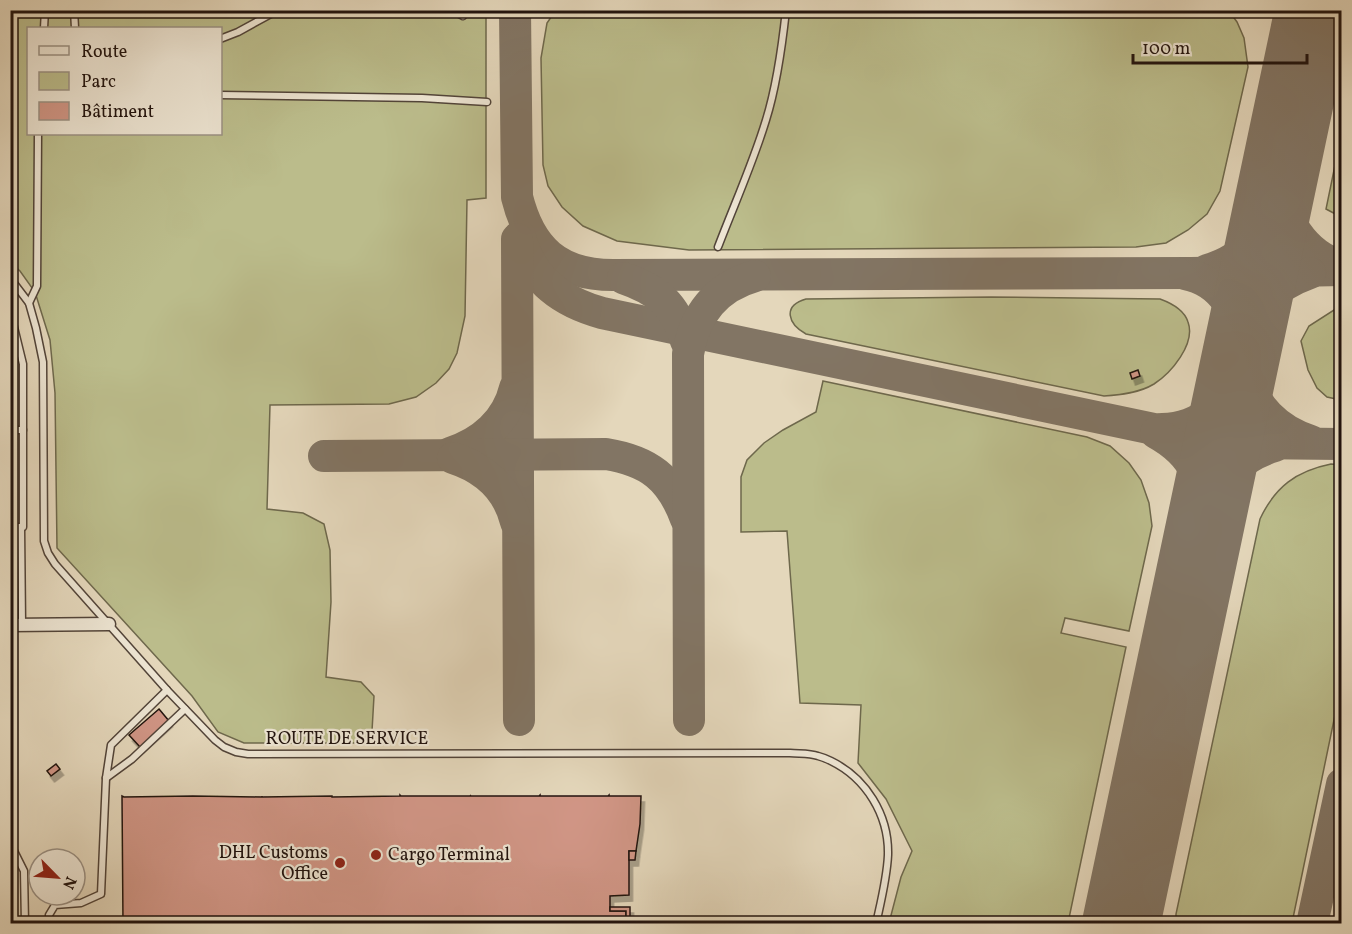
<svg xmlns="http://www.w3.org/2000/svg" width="1352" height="934" font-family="Vollkorn,serif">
<defs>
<filter id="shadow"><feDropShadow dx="3.5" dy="6" stdDeviation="0" flood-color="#0004"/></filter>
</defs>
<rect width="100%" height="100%" fill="#e4d7bb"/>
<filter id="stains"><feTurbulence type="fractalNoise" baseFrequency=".00333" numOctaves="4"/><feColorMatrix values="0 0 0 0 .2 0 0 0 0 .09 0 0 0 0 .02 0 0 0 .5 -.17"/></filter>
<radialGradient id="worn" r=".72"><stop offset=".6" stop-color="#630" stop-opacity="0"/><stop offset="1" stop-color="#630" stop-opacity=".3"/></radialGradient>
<!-- green -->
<g fill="#bbbc8b" stroke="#6e684c" stroke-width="1.5" fill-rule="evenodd">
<path d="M556,10L1229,11L1237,22L1244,38L1248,67L1220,191L1207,214L1188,230L1166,243L1136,247L689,250L617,241L583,226L562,207L548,186L543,165L541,58L547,23Z"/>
<path d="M10,11H486V198L467,200L465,316L457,353L449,369L436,383L416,397L389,404L270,405L267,509L303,513L324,524L330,550L331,602L326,677L361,682L374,696L372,731L362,743H244L218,732L192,696L57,548L55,393L50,340L35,292L20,271L11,263ZM28,28H220V134H28Z"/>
<path d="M1341,136V217L1326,209Z"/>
<path d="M991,297L1160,299C1171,303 1184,309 1188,322C1196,344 1171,373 1154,384C1139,393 1121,395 1104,396L806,334C788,324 782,306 806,299Z"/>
<path d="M1341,309H1342L1341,400L1327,397L1317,388L1308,370L1301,341L1309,326L1334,310Z"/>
<path d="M823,381L1087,437L1110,446L1129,463L1141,480L1149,503L1152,526L1129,631L1065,618L1061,633L1126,647L1068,923H889L901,877L912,851L886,799L858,763L861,705L800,703L787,531L741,532V477L747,460L764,443L783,430L816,412Z"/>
<path d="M1331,464L1342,465L1341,686L1292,923H1176V914L1260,519C1275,487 1296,471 1331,464Z"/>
</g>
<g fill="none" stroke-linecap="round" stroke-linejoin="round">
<!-- taxiway -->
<g stroke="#827564" stroke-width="32">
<path d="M515,10L517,197C530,249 558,275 613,275L1191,273L1342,270"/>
<path d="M1284,152C1283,161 1281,171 1281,180C1279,217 1305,256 1342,266"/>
<path d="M520,236C530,279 562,302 602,313L1206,440L1254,443L1342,444"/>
<path d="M517,239L519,720"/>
<path d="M1207,270C1252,257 1264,229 1277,188"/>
<path d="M1185,274C1222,281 1242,315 1241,350"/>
<path d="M623,278C658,290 675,304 686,341"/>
<path d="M1248,325C1247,341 1243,357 1246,372C1252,406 1278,431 1311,441"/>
<path d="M1244,346C1256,306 1271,287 1310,273"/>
<path d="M1162,429C1204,428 1226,402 1239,365"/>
<path d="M1156,433C1196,455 1206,484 1205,528"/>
<path d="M450,453C482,443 507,421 515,388"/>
<path d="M324,456L606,454C649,461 671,478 686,519"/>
<path d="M453,458C484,468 508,489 516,522"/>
<path d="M1207,519C1220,481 1235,458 1275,446"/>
<path d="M689,720L688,354C694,315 716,287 755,276"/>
<path d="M1312,924L1342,784"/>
</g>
<!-- runway -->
<path stroke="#827564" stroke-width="78" d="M1121,924L1314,10"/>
</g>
<!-- building -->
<g fill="#d19686" stroke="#21130e" stroke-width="1.5" filter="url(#shadow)">
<path d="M1138,370L1140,376L1132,379L1130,373Z"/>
<path d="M159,709L169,721L140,747L129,735Z"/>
<path d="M56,764L60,769L51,776L47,771Z"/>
<path d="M400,795L401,796H470L471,795L470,796H539L540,795V796H608L609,795V796H641L640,824L636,851H629V895L610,896V911H626V924H123L122,796L124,797L193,796L262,797V796V797L332,796V797L400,796Z"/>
<path d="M629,851H636L635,860H629Z"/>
<path d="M610,907H630V924H626V911H610Z"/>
</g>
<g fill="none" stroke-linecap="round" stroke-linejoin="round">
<defs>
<g id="service">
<path d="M74,10L75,28"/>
<path d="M452,10L463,16"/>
<path d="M44,28L45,10"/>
<path d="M220,39L238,32L278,10"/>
<path d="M220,95L422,98L487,102"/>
<path d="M718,247C734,205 753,163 766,120C777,85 782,47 786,10"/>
<path d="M10,278L29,303L36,328L43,362L44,541L48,553L55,564L167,690L215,740L224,747L236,752L248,754L790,753C799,754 809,753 818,756C822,757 827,759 831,761C866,778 889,815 888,855C887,878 881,901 876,924"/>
<path d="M29,303L37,286L38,134"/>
<path d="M10,319L13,323L23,364V527H10"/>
<path d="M10,430H23"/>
<path d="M21,527L22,624"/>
<path d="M106,778L132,759L185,709"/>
<path d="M10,843L24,871L25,924"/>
<path d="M49,924V915L55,905L81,903L101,894L106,778L111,745L167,690"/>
</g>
<path id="minor" d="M10,625L109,624"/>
</defs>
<!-- service casing -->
<use href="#service" stroke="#524439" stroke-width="9"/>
<!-- minor casing -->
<use href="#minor" stroke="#524439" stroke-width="15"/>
<!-- service -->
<use href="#service" stroke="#ede5d3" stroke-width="6"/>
<!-- minor -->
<use href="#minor" stroke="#ede5d3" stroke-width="12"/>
</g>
<!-- markers -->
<g fill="#8f2418" stroke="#ede5d3" stroke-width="2">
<circle cx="376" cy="855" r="6"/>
<circle cx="340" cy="863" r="6"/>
</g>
<g text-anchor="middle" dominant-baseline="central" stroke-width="4.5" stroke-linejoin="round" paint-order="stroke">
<!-- street labels -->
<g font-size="18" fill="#21130e" stroke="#ede5d3">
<text x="347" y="739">ROUTE DE SERVICE</text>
</g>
<!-- poi labels -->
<g font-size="18" fill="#21130e" stroke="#ede5d3" text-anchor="end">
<text x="328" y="853">DHL Customs<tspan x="328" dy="21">Office</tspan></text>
<text x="388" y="855" text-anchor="start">Cargo Terminal</text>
</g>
</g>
<!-- margin -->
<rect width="1352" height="934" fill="none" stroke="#e4d7bb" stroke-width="36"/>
<rect x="12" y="12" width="1328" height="910" fill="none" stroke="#21130e" stroke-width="3"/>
<rect x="18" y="18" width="1316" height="898" fill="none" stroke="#21130e" stroke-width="1.5"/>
<!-- legend -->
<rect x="27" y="27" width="195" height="108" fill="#ede5d3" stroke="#9b9184" stroke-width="1.5"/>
<rect x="39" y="46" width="30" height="9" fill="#ede5d3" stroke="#9b9184" stroke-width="1.5"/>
<text x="81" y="57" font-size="18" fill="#21130e">Route</text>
<rect x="39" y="72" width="30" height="18" fill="#bbbc8b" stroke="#9b9184" stroke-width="1.5"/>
<text x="81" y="87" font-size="18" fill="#21130e">Parc</text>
<rect x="39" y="102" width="30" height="18" fill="#d19686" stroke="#9b9184" stroke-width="1.5"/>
<text x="81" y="117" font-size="18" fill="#21130e">Bâtiment</text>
<!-- north arrow -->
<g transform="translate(57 877) rotate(115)"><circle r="28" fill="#ede5d3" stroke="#9b9184" stroke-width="1.5"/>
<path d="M0-4.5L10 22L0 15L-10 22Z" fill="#8f2418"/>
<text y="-9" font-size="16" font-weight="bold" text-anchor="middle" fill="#21130e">N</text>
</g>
<!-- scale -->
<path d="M1133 54v9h174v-9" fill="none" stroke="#21130e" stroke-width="3"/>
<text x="1142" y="54" font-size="18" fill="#21130e" stroke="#ede5d3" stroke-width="4.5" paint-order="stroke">100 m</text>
<rect width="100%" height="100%" filter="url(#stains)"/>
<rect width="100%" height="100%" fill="url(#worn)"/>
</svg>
